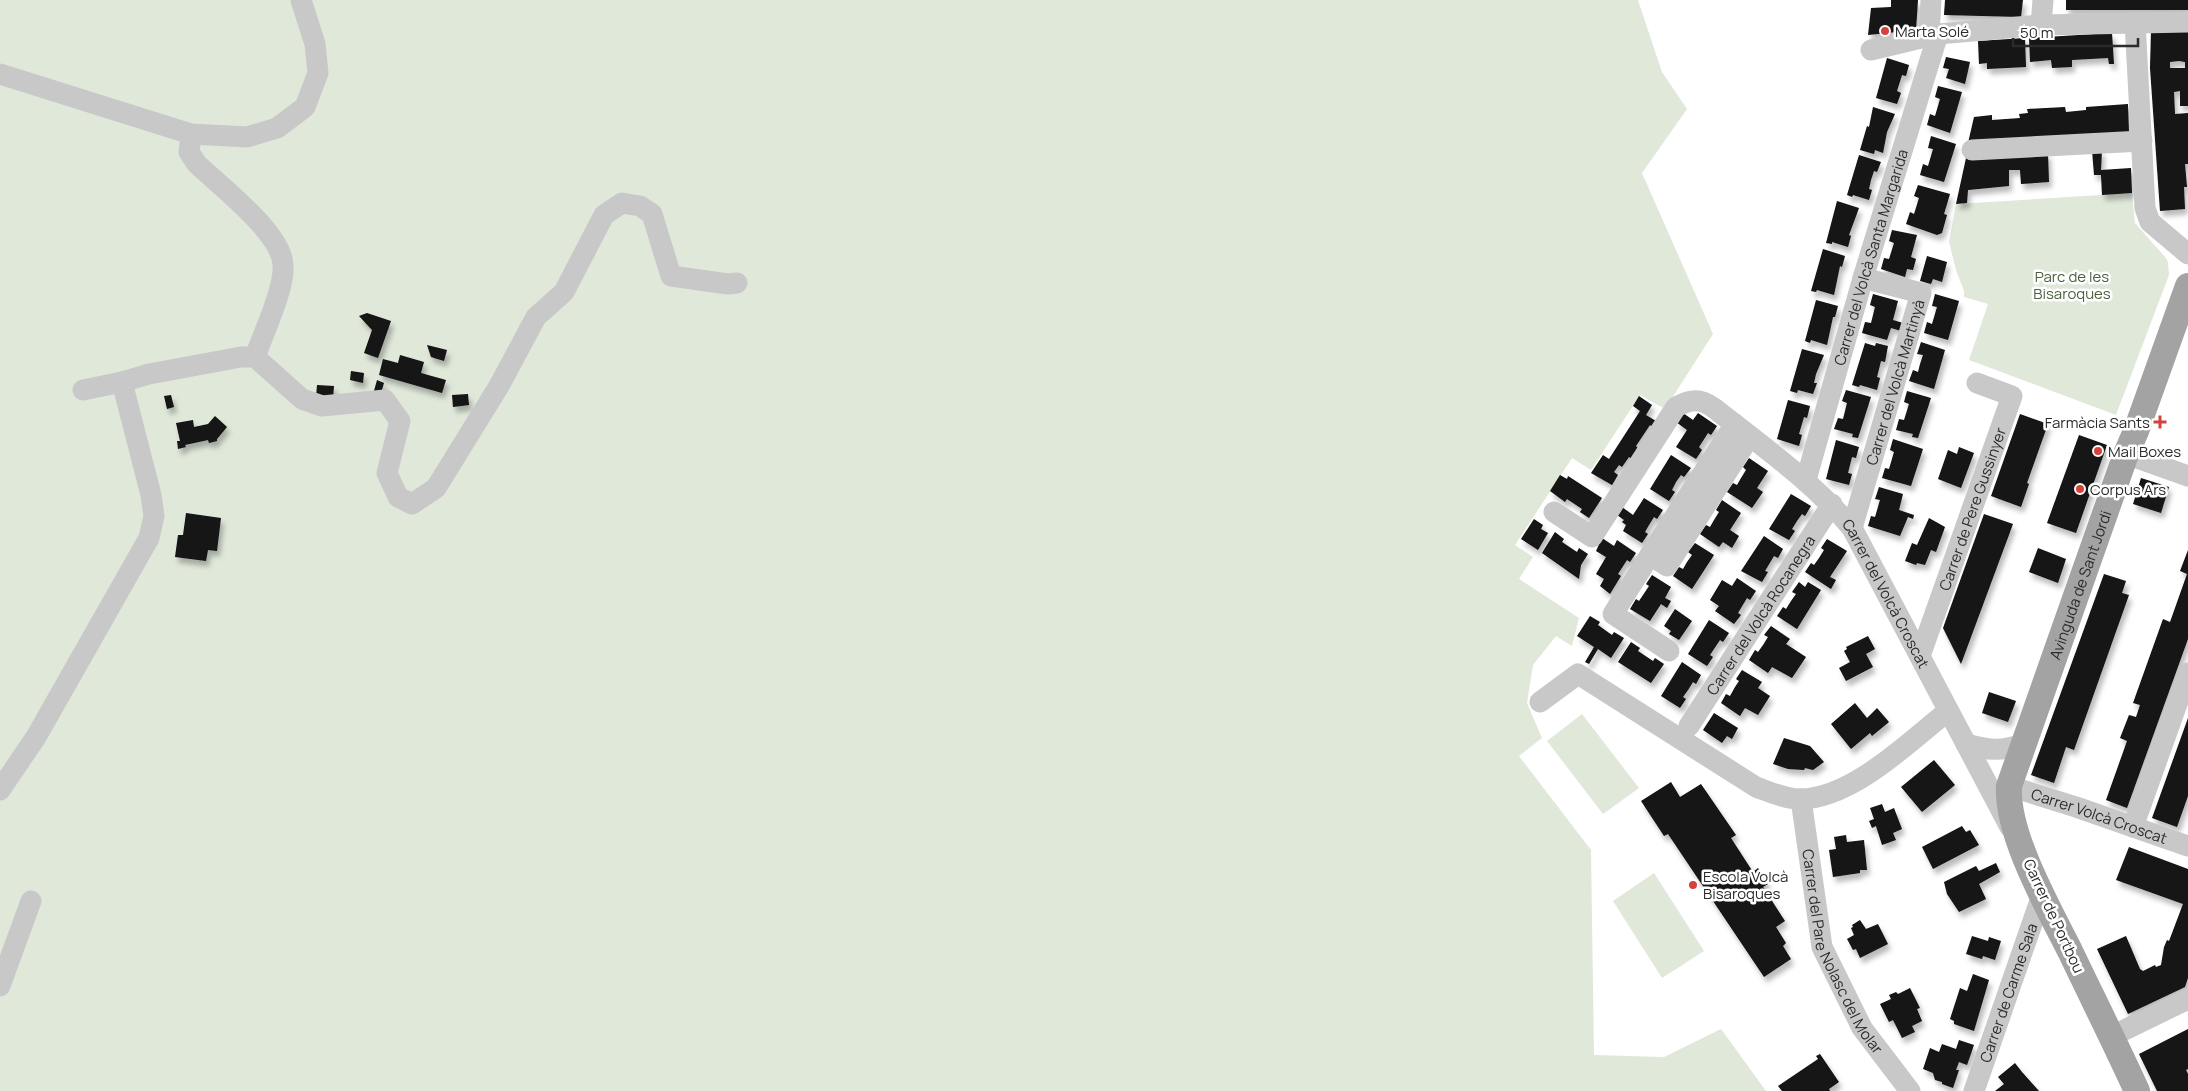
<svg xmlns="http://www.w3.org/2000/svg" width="2188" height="1091" font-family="Manrope,sans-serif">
<defs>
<filter id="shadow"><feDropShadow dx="3" dy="5.5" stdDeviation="2.5" flood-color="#0004"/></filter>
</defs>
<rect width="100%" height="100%" fill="#fff"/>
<!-- green -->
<g fill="#e0e8da">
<path d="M0,0H1638L1662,72L1687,109L1642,173L1713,334L1665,409L1640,395L1591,470L1572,458L1515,545L1533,557L1519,579L1579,618L1572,646L1556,636L1533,665L1527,703L1542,738L1519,756L1591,850L1594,1055L1664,1057L1721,1029L1766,1091H0Z"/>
<path d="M2132,193L2135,223L2166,258L2168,262L2169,275L2116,415L1969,360L1988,304L1964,297V291L1956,270L1949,242L1956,204Z"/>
<path d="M1582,714L1639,788L1603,814L1547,741Z"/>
<path d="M1654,873L1704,951L1662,978L1613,901Z"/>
</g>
<!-- building -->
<g fill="#121212" fill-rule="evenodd" filter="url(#shadow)">
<path d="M1891,0H1918L1916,30L1868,35L1871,8L1891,7Z"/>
<path d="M1945,0H2023L2021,17L1944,15Z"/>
<rect x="2066" y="0" width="122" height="10"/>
<path d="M2151,31H2188V106H2180V91L2174,92L2175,114L2188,113V164H2185L2187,187H2184L2185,209L2160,211L2150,68ZM2179,61L2185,62V68H2170V62Z"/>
<path d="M2112,33L2114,64H2109L2108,58L2072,60V67L2052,68L2051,60L2030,62L2029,38Z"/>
<path d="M2025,38L2026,67L1987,69V63L1979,64L1978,41Z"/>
<path d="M1946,57L1970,62L1965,84L1946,78L1949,69L1943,68Z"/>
<path d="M1887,58L1909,65L1906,76L1902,75L1897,91L1901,93L1897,104L1876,98Z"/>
<path d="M1938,86L1962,92L1950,133L1927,125L1930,114L1935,116L1940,99L1935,97Z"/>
<path d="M2128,104L2129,133L1968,143L1974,117L1992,115V120L2020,118L2019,114L2028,113L2027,109L2065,107L2066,112L2086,110V107Z"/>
<path d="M1873,107L1895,114L1887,132L1883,153L1875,150L1874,154L1860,150L1867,126L1869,127Z"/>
<path d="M1931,136L1956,144L1944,182L1920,175L1923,164L1928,166L1933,149L1928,148Z"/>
<path d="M2092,150H2102L2101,170L2131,168L2132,193L2102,195L2101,175H2094Z"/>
<path d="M2048,153L2049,182L2021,184L2020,170H2009V186L1968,190L1967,203L1956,204L1966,158Z"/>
<path d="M1859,155L1881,162L1877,172L1874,171L1871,180L1869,189L1872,190L1869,200L1853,195L1852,197L1847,195Z"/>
<path d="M1918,185L1950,194L1944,214L1947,215L1942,233L1937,235L1906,224L1910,212L1914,214L1919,198L1914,196Z"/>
<path d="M1837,201L1859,208L1849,235L1851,236L1848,247L1832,242V244L1826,243Z"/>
<path d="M1892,230L1917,235L1911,257L1916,259L1913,270L1907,269L1905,277L1881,269L1884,258L1889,259L1894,243L1889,241Z"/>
<path d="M1823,249L1845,256L1842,267L1840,266L1834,295L1817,290L1816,292L1811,291Z"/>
<path d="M1927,256L1947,262L1942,282L1933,279L1931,284L1920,281Z"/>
<path d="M1873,294L1898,301L1893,320L1903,323L1901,331L1891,328L1887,340L1862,333L1865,322L1871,323L1875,307L1870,305Z"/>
<path d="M1935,294L1959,301L1948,340L1924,333L1927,322L1932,324L1937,307L1932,306Z"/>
<path d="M1816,300L1838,306L1835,317H1833L1827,345L1811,340L1810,343L1805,341Z"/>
<path d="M367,313L391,321L378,358L364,353L372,330L359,316Z"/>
<path d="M1921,342L1945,350L1934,389L1909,381L1913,370L1918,372L1920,364L1923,355L1917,354Z"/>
<path d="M1865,343L1875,346L1876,343L1888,346L1885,362L1881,361L1877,377L1880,378L1877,390L1860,385L1859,387L1852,385Z"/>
<path d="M427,345L447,350L444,361L431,357Z"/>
<path d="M1802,349L1824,355L1816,374L1814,383H1817L1813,394L1798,390L1797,393L1790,391Z"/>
<path d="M400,355L424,362L421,373L446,380L442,393L379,375L383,359L398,363Z"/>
<path d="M351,371L364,373L363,383L350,380Z"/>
<path d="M377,380L384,383L381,393L374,391Z"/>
<path d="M317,385L334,386L333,398L316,397Z"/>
<path d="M1846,390L1871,397L1858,438L1852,437L1853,434L1834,429L1838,418L1843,419L1847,403L1842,401Z"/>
<path d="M1907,391L1931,398L1918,438L1912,437L1913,434L1896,430L1899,419L1904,420L1909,404L1904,402Z"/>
<path d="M468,394L469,405L453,407L452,395Z"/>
<path d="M171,395L174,407L167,409L164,396Z"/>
<path d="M1639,396L1652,405L1646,415L1656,421L1652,427L1650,425L1636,446L1638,448L1632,459L1629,457L1622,467L1619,465L1614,472L1618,475L1612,485L1591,473L1603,455L1609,459L1640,411L1633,406Z"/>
<path d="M1788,400L1810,406L1807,418L1804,417L1799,434L1802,435L1799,446L1777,439Z"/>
<path d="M1683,413L1693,420L1698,413L1717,426L1711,435L1708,433L1699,447L1702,450L1696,459L1676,447L1687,430L1676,422Z"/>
<path d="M2020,414L2048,424L2027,483L2029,484L2021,507L1991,496Z"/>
<path d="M215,416L227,427L217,439V441L209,443L208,440L185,445L186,447L178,449L177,441H180L176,423L193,420L194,427L208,424Z"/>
<path d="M2079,435L2107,445L2076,533L2047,523Z"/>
<path d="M1893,439L1923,449L1911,486L1882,478L1885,468L1889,469L1894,452L1890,450Z"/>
<path d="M1836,440L1859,447L1856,458L1852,457L1848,473L1852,474L1849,485L1826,479Z"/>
<path d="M1959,447L1974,453L1961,488L1938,479L1948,450L1957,454Z"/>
<path d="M1671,455L1691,468L1684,477L1681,475L1676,482L1672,490L1675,492L1669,501L1650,489Z"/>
<path d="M1749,458L1768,471L1757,488L1763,492L1752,508L1727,492L1733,483L1737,485L1741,478L1746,470L1743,467Z"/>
<path d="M1560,475L1567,479L1568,476L1602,498L1589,518L1580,512L1582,509L1567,499L1565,502L1550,491Z"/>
<path d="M2141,478L2169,487L2161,513L2133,504Z"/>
<path d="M1879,487L1903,494L1899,510L1914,515L1913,519L1908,517L1900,536L1868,526L1871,516L1875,517L1880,500L1875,499Z"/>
<path d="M1791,494L1811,506L1805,516L1802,514L1797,521L1792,529L1795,531L1789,540L1769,529Z"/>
<path d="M1644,498L1663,510L1657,519L1654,517L1649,525L1645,532L1648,534L1642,543L1623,531L1626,525L1622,522L1624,520L1617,515L1622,507L1633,515Z"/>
<path d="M1722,500L1741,513L1730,530L1739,536L1732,548L1723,542L1719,547L1700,534L1706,525L1710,527L1714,520L1719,512L1716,510Z"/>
<path d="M186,513L221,518L217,551L208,550L206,561L175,557L178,535H183Z"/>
<path d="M1984,514L2013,524L1961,664L1943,628Z"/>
<path d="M1929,518L1945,527L1936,552L1931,550L1925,565L1917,563L1916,565L1905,561L1912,543L1917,545Z"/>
<path d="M1534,519L1543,525L1541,529L1548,533L1538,550L1521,539Z"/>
<path d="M1555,532L1564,539L1562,542L1577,552L1579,548L1588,554L1581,565L1579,579L1542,553Z"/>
<path d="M1764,536L1783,549L1778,558L1774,556L1765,571L1768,572L1762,582L1741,571Z"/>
<path d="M1602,538L1614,546L1617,540L1636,553L1630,562L1627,560L1618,574L1621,576L1610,594L1600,586L1604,579L1596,574L1606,557L1596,551Z"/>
<path d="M1827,539L1847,551L1830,577L1836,580L1831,589L1805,572L1811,563L1814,565L1819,558L1824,550L1821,548Z"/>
<path d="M1695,543L1714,555L1692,589L1673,576L1679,567L1683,569L1687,562L1692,555L1688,552Z"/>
<path d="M2038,548L2066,559L2058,583L2029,572Z"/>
<path d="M2188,550V639L2127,808L2106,800L2127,741L2120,738L2129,715L2136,717L2140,705L2133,703L2163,619L2170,622L2187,574L2180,571Z"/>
<path d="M2104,574L2126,581L2122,593L2129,595L2074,750L2066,747L2054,783L2031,775Z"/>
<path d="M1652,575L1671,587L1665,598L1671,601L1667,608L1661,604L1650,621L1630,609L1636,599L1639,601L1649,586L1646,584Z"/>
<path d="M1737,578L1756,591L1750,600L1747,598L1738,613L1741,615L1734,624L1715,611L1719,606L1710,600L1722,580L1732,586Z"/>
<path d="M1799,582L1805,587L1808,582L1821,590L1797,629L1777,616L1783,607L1786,609L1791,601L1796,594L1792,592Z"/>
<path d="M1675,609L1692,621L1679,640L1669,634L1671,631L1664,626Z"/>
<path d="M1590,616L1600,622L1598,625L1612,635L1614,632L1624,638L1611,658L1598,649L1589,664L1585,662L1594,647L1577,636Z"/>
<path d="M1709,620L1729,633L1723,642L1720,640L1710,655L1713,657L1707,666L1688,654Z"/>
<path d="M1771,626L1790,639L1786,644L1806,657L1792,678L1772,667L1768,673L1749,660L1755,650L1758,652L1763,645L1768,637L1764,635Z"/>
<path d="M1868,636L1875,649L1866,654L1873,667L1846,681L1839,668L1850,662L1844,651L1847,649L1846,647Z"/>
<path d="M1631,642L1640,648L1638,651L1653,661L1655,658L1664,664L1651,683L1618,662Z"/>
<path d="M1682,662L1701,675L1696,684L1693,682L1688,690L1683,697L1686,699L1680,708L1661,696Z"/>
<path d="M1742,670L1762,682L1758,688L1770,696L1758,715L1745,708L1740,716L1721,703L1726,694L1730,696L1735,687L1739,681L1736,679Z"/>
<path d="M1989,692L2016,701L2008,722L1982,713Z"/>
<path d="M1855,703L1867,718L1877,708L1889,722L1872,736L1870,733L1851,749L1831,724Z"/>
<path d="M1714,713L1738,728L1732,739L1727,736L1722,743L1703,730Z"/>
<path d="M2188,718V796L2177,827L2152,818Z"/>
<path d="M1784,738L1810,746L1824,762L1813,770L1805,768L1804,770L1788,769L1773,764Z"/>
<path d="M1934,760L1955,785L1922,812L1901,787Z"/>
<path d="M1671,782L1680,797L1701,784L1736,835L1731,838L1753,872L1758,868L1768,884L1763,887L1785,921L1776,927L1786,943L1783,946L1791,959L1764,977L1668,834L1664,836L1641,801Z"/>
<path d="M1882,804L1885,812L1894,808L1902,829L1893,833L1896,840L1882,845L1876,826L1872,828L1869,821L1874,819L1870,808Z"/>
<path d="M1962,826L1966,832L1970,830L1979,845L1933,869L1922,847Z"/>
<path d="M1846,835L1847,842L1864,840L1867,870H1860V873L1833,877L1829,850L1836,849L1834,837Z"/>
<path d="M2129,847L2188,869V978L2185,987L2128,1014L2097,949L2126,936L2140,969L2143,971L2155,965L2156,967L2161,965L2164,947L2167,940L2169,941L2183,904L2116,880Z"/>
<path d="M1996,863L2000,872L1979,884L1986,899L1959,912L1947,894L1944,882L1976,866L1979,871Z"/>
<path d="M1860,920L1866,929L1878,924L1888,944L1860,958L1856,949L1853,950L1847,939L1854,935L1851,928L1853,927L1852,925Z"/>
<path d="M1972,936L1988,941L1989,937L2001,941L1995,960L1983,956L1982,959L1966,954Z"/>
<path d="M1973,974L1989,980L1974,1031L1954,1024V1021L1950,1019L1960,988L1967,991Z"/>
<path d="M1910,988L1920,1008L1917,1009L1922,1021L1912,1026L1915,1032L1902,1038L1893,1020L1889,1022L1880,1004L1891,999L1889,995L1896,992L1898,994Z"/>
<path d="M2188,1029V1069L2186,1070L2188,1074V1091H2157L2139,1054Z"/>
<path d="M1959,1040L1974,1045L1967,1065L1959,1062L1956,1070H1959L1953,1088L1942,1084V1082L1935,1080L1933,1073L1923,1069L1930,1048L1939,1052L1942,1044L1956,1049Z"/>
<path d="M1820,1054L1839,1082L1829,1089L1830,1091H1782L1778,1086L1818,1059L1816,1056Z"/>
<path d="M2015,1063L2022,1072L2039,1091H1995L2004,1084L1998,1077Z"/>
</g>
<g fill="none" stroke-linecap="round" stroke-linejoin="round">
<!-- minor -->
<g stroke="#c8c8c8" stroke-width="21">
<path d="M2135,22L2145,208L2150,222L2188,254"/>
<path d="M2041,25L2043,0"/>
<path d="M1929,35L1931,0"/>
<path d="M1871,50L1938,34L2041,25L2188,22"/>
<path d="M0,74L191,134L247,137L277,128L305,107L318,73L315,44L301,0"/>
<path d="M191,134L189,152L197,164C220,186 282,233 283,265C285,288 263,334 255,357"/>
<path d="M1972,150L2142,141"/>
<path d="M83,390L122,382L149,374L241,357H255L302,399L322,406L385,400L400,421L387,473L398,497L412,504L436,488L499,386L536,317L564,292L604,215L622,203L640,206L652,214L671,276L728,284L737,283"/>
<path d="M1735,424L1650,555L1667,566L1750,436"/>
<path d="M2126,454L2188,476"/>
<path id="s1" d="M1806,480L1863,278L1938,34"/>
<path id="s2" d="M1554,512L1592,537L1676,407C1691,399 1700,398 1714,408C1762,446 1812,481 1852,528L2010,827"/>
<path id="s3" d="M1852,528L1921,293L1863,278"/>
<path d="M1650,555L1613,614L1669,651"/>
<path id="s4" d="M1920,656L2012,396L1977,383"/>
<path d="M1540,702L1578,674L1756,787C1770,792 1785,799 1800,799C1852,799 1910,741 1948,711"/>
<path id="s5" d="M1689,726L1832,504"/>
<path d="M1966,744C1988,750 2000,752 2023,744"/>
<path id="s6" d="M2009,786L2076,807L2188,846"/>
<path d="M0,790L36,737L149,538L154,516L151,495L122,382"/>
<path id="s7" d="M1801,799L1822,947L1862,1028L1910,1091"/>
<path d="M2133,827L2188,673"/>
<path d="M0,986L31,901"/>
<path d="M2112,1036L2188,999"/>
<path id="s8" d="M1974,1091L2042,895"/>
</g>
<!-- major -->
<path stroke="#a3a3a3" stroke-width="26" id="s9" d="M2137,1091C2116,1045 2093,999 2071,953C2049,909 2006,834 2009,786L2126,454L2136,431L2188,286"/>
</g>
<!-- markers -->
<g fill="#d4423c" stroke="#fff" stroke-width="2">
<circle cx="1885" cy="31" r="5"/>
<path d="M2157.5 414.5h5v5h5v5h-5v5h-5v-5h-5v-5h5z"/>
<circle cx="2098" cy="451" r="5"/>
<circle cx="2080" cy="489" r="5"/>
<circle cx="1693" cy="885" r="5"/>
</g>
<g text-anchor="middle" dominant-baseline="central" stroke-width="5" stroke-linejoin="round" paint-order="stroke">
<!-- poi labels -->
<g font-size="15" fill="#2b2b2b" stroke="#fff" text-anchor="start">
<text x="1895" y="31">Marta Solé</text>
<text x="2150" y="422" text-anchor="end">Farmàcia Sants</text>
<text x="2108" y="451">Mail Boxes</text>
<text x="2090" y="489">Corpus Ars</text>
<text x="1703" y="876">Escola Volcà<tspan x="1703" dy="17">Bisaroques</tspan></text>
</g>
<!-- street labels -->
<g font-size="15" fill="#2b2b2b" stroke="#fff">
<text stroke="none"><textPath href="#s1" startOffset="232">Carrer del Volcà Santa Margarida</textPath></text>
<text stroke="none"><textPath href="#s3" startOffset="152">Carrer del Volcà Martinyà</textPath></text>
<text stroke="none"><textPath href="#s4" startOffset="156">Carrer de Pere Gussinyer</textPath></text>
<text stroke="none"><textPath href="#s9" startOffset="546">Avinguda de Sant Jordi</textPath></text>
<text stroke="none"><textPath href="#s2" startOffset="498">Carrer del Volcà Croscat</textPath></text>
<text stroke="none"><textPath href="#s5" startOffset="132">Carrer del Volcà Rocanegra</textPath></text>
<text stroke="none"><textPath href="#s6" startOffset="95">Carrer Volcà Croscat</textPath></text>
<text transform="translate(2054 916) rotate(65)">Carrer de Portbou</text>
<text stroke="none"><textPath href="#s7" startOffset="160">Carrer del Pare Nolasc del Molar</textPath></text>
<text stroke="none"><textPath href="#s8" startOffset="104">Carrer de Carme Sala</textPath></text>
</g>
<!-- park labels -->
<g font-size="15" fill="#4b623e" stroke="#fff">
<text x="2072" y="276">Parc de les<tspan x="2072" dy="17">Bisaroques</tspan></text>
</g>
</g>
<!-- scale -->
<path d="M2013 38v8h125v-8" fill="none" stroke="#2b2b2b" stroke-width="2.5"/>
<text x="2020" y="38" font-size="15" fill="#2b2b2b" stroke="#ffffff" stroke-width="4" paint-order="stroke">50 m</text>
</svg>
